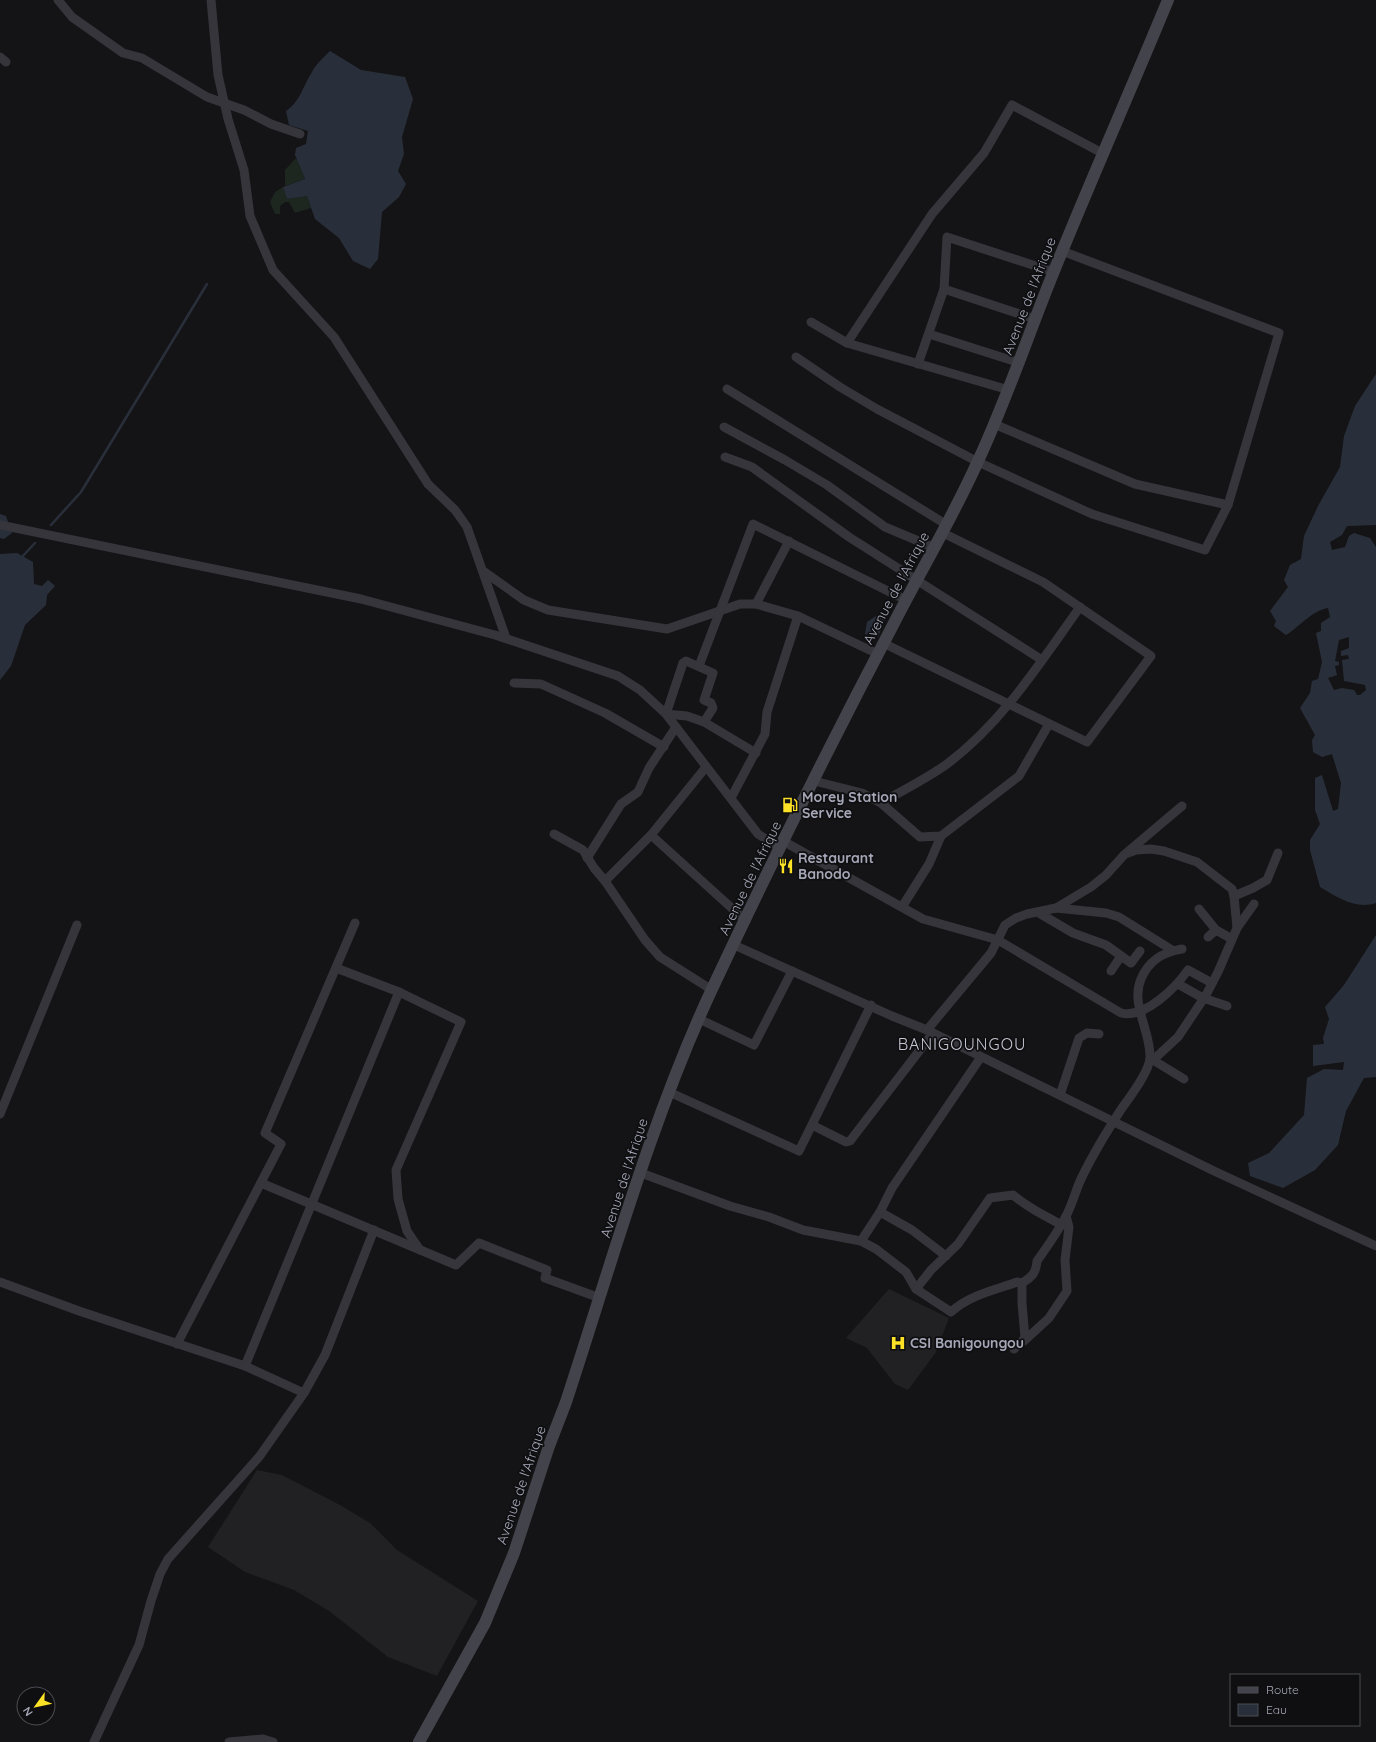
<svg xmlns="http://www.w3.org/2000/svg" width="1376" height="1742" font-family="Quicksand,sans-serif">
<rect width="100%" height="100%" fill="#141416"/>
<!-- built -->
<g fill="#212023">
<path d="M889,1289L949,1318L936,1352L908,1390L895,1384L867,1348L846,1338Z"/>
<path d="M257,1470L282,1475L340,1505L370,1523L397,1550L478,1601L437,1676L388,1657L329,1611L294,1590L245,1572L208,1547Z"/>
</g>
<!-- green -->
<g fill="#1e2620">
<path d="M296,158L305,179L285,186V170Z"/>
<path d="M283,187L287,199L307,196L311,208L295,213L289,202H285L280,206V214H275L270,202L275,192Z"/>
</g>
<!-- water -->
<g fill="#292f3a" fill-rule="evenodd">
<path d="M330,51L361,70L405,77L413,99L402,137L404,154L398,171L406,184L399,197L382,212L378,259L370,269L353,261L339,238L315,219L307,196L287,199L283,187L305,179L295,155L296,148L306,144L308,131L289,125L286,111C300,102 303,86 312,72C316,64 324,57 330,51Z"/>
<path d="M1376,374V525L1347,526L1342,535L1330,542L1332,550L1345,547L1349,536L1354,533L1370,538L1376,547V903C1356,910 1337,897 1320,887L1310,850V840L1320,824L1315,810V778L1322,775L1333,811L1338,809L1341,783L1332,754L1322,757L1313,752L1312,740L1315,735L1300,708L1310,693L1312,681L1318,679L1322,662L1316,633L1321,631V623L1330,617L1328,608C1313,610 1299,627 1286,635L1274,626L1276,621L1270,611L1288,587L1284,580L1290,565L1301,559L1304,536L1318,506L1340,467L1344,436L1355,406ZM1349,637V648L1341,651V656L1348,655L1349,659L1342,660L1344,681L1365,685L1366,690L1360,695H1357L1354,690L1342,688L1334,690L1328,678L1337,675L1335,666L1339,665V662L1335,661L1339,640Z"/>
<path d="M0,514L6,516L12,533L4,539L0,538Z"/>
<path d="M17,553L33,562L34,584L42,586L48,580L55,586L47,595L46,605L25,625L11,666L0,680V554Z"/>
<path d="M882,612L885,619L878,637L865,634L867,622Z"/>
<path d="M1376,935V1077L1364,1078L1346,1111L1338,1145L1315,1170L1283,1188L1250,1176L1248,1163L1269,1153L1304,1115L1307,1078L1324,1069L1343,1070L1344,1062L1313,1066V1045L1324,1044L1323,1038L1329,1019L1325,1007L1344,985Z"/>
</g>
<g fill="none" stroke-linecap="round" stroke-linejoin="round">
<!-- stream -->
<g stroke="#292f3a" stroke-width="2.5">
<path d="M51,525L81,492L207,284"/>
<path d="M21,558L35,543"/>
</g>
<!-- minor -->
<g stroke="#35353b" stroke-width="9">
<path d="M58,0L72,17L123,53L142,58L207,97L244,110L271,124L300,134"/>
<path d="M211,0L218,75L228,119L244,170L250,216L273,270L334,337L428,484L455,510L467,527L506,638"/>
<path d="M0,57L6,62"/>
<path d="M944,289L1035,319"/>
<path d="M811,322L847,343L1009,390"/>
<path d="M929,334L1020,363"/>
<path d="M847,343L932,214L984,153L1012,105L1104,154"/>
<path d="M796,357L840,387L877,409L978,462L1092,514L1205,550L1228,505L1279,333L1062,251"/>
<path d="M918,364L944,289L947,237L1054,272"/>
<path d="M727,389L947,525"/>
<path d="M994,424L1135,484L1228,505"/>
<path d="M724,427L785,460L827,485L885,527L935,548"/>
<path d="M725,457L752,467L849,537L1042,660"/>
<path d="M0,525L361,599L495,635L618,676L640,690L666,714L758,834L780,848"/>
<path d="M483,571L524,600L548,610L667,629L740,604H756L798,616L878,654"/>
<path d="M756,604L789,541"/>
<path d="M883,643L1087,742L1151,656L1043,582L943,533"/>
<path d="M699,666L753,524L906,600"/>
<path d="M514,683L541,684L605,713L664,747"/>
<path d="M704,722L713,708L711,703L704,700L713,673L686,661L683,663L666,714L687,716L704,722L756,753"/>
<path d="M814,781L862,793L881,803L920,837L941,836L1019,776L1049,724"/>
<path d="M731,798L765,734L767,712L798,616"/>
<path d="M881,803C903,790 926,779 947,764C1002,723 1040,663 1080,607"/>
<path d="M554,834L583,850L594,868L605,881L645,940L660,957L712,990"/>
<path d="M651,835L746,921"/>
<path d="M783,841L923,919L998,940L1121,1013C1145,1019 1176,987 1188,970L1212,983"/>
<path d="M1128,853L1136,850L1151,849L1164,851L1197,862L1232,889L1234,896L1237,928L1218,972L1206,995L1178,1037L1153,1060L1150,1059"/>
<path d="M587,858L621,804L638,792L649,768L676,727"/>
<path d="M605,881L651,835L706,767"/>
<path d="M1234,896L1253,888L1267,880L1278,853"/>
<path d="M902,907L929,864L941,836"/>
<path d="M1056,908L1106,913L1119,917L1172,950"/>
<path d="M1199,909L1216,930L1232,939"/>
<path d="M1039,913L1073,933L1106,945L1131,963L1140,951"/>
<path d="M1237,928L1254,904"/>
<path d="M1208,937L1216,930"/>
<path d="M734,945L892,1016L927,1030L1214,1171L1376,1246"/>
<path d="M336,968L399,992L461,1022L396,1170L398,1199L407,1231L420,1250"/>
<path d="M1111,971L1121,956"/>
<path d="M1178,984L1203,998L1227,1006"/>
<path d="M699,1019L754,1045L792,971"/>
<path d="M927,1030L991,953L1005,925L1016,918L1027,914L1056,908L1091,887L1106,875L1124,855L1182,806"/>
<path d="M1153,1060L1184,1079"/>
<path d="M669,1092L799,1151L871,1005"/>
<path d="M1060,1095L1079,1038L1087,1033L1099,1034"/>
<path d="M0,1114L77,925"/>
<path d="M812,1125L846,1142L850,1141L933,1033"/>
<path d="M641,1173L730,1206L769,1217L803,1230L861,1241L876,1249L906,1272L916,1289L951,1312C969,1295 995,1290 1017,1282L1022,1283C1032,1277 1036,1273 1037,1261C1047,1247 1057,1233 1065,1218C1072,1206 1075,1192 1081,1179C1093,1154 1107,1131 1122,1108C1130,1097 1149,1072 1150,1058C1151,1031 1130,1004 1141,979C1149,960 1163,952 1182,949"/>
<path d="M261,1183L456,1265L479,1243L547,1270L545,1278L600,1298"/>
<path d="M880,1212L912,1230L946,1256"/>
<path d="M861,1241L880,1212L892,1188L981,1057"/>
<path d="M0,1282L79,1311L245,1366L304,1393"/>
<path d="M916,1289L931,1270L958,1244L990,1198L1013,1195C1029,1208 1043,1215 1062,1225"/>
<path d="M1024,1341L1049,1318L1067,1291L1065,1260L1069,1227L1066,1216"/>
<path d="M177,1344L281,1144L265,1133L355,923"/>
<path d="M1014,1349L1025,1338L1022,1303V1283"/>
<path d="M245,1366L399,992"/>
<path d="M94,1742L139,1645L151,1601L160,1574L168,1559L259,1457L304,1393L325,1355L374,1230"/>
<path d="M229,1742L263,1739L273,1742"/>
</g>
<!-- secondary -->
<path stroke="#43434b" stroke-width="12" d="M419,1742L485,1623L514,1553L549,1446L566,1402C611,1265 651,1120 712,989C769,867 830,745 893,625C921,570 953,517 978,461C1006,401 1027,338 1052,276C1089,184 1130,92 1168,0"/>
</g>
<!-- icons -->
<defs>
<symbol id="fuel-bare" viewBox="-9 -9 18 18"><path d="M-5.5-6h7V0h2V4h1.3V-2.5L3-4.5l.8-.8L6-3V5H2.5V1h-1V6h-7ZM-4.2-4.7v3.2H.2V-4.7Z" fill="#fce126" stroke="#0f0f11" stroke-width="2.5" paint-order="stroke"/></symbol>
<symbol id="restaurant-bare" viewBox="-9 -9 18 18"><path d="M-5-6h1v4h1v-4h1v4h1v-4h1v5L-1.5 .5V6h-2V.5L-5-1ZM5-6V6H3V1.5H1.5Q1.5-4 5-6Z" fill="#fce126" stroke="#0f0f11" stroke-width="2.5" paint-order="stroke"/></symbol>
<symbol id="hospital-bare" viewBox="-9 -9 18 18"><path d="M-5-5h3v3.5h4V-5h3V5h-3V1.5h-4V5h-3Z" fill="#fce126" stroke="#0f0f11" stroke-width="2.5" paint-order="stroke"/></symbol>
</defs>
<g fill-rule="evenodd">
<use href="#fuel-bare" x="779" y="794" width="22" height="22"/>
<use href="#restaurant-bare" x="775" y="855" width="22" height="22"/>
<use href="#hospital-bare" x="887" y="1332" width="22" height="22"/>
</g>
<g text-anchor="middle" dominant-baseline="central" stroke-width="3.5" stroke-linejoin="round" paint-order="stroke">
<!-- street labels -->
<g font-size="14" fill="#a5a7b7" stroke="#0f0f11">
<text transform="translate(1029 296) rotate(-69)">Avenue de l'Afrique</text>
<text transform="translate(896 588) rotate(-62)">Avenue de l'Afrique</text>
<text transform="translate(750 878) rotate(-64)">Avenue de l'Afrique</text>
<text transform="translate(624 1178) rotate(-72)">Avenue de l'Afrique</text>
<text transform="translate(521 1485) rotate(-71)">Avenue de l'Afrique</text>
</g>
<!-- poi labels -->
<g font-size="14" font-weight="bold" fill="#a5a7b7" stroke="#0f0f11" text-anchor="start">
<text x="802" y="797">Morey Station<tspan x="802" dy="16">Service</tspan></text>
<text x="798" y="858">Restaurant<tspan x="798" dy="16">Banodo</tspan></text>
<text x="910" y="1343">CSI Banigoungou</text>
</g>
<!-- quarter labels -->
<g font-size="16" letter-spacing="1" fill="#c6c7d3" stroke="#0f0f11">
<text x="962" y="1044">BANIGOUNGOU</text>
</g>
</g>
<!-- legend -->
<rect x="1230" y="1674" width="130" height="52" fill="#0f0f11" stroke="#4b4c53"/>
<rect x="1238" y="1687" width="20" height="6" fill="#43434b" stroke="#4b4c53"/>
<text x="1266" y="1694" font-size="12" fill="#a5a7b7">Route</text>
<rect x="1238" y="1704" width="20" height="12" fill="#292f3a" stroke="#4b4c53"/>
<text x="1266" y="1714" font-size="12" fill="#a5a7b7">Eau</text>
<!-- north arrow -->
<g transform="translate(36 1706) rotate(237)"><circle r="19" fill="#0f0f11" stroke="#4b4c53"/>
<path d="M0-3L7 15L0 10L-7 15Z" fill="#fce126"/>
<text y="-6" font-size="11" font-weight="bold" text-anchor="middle" fill="#a5a7b7">N</text>
</g>
</svg>
